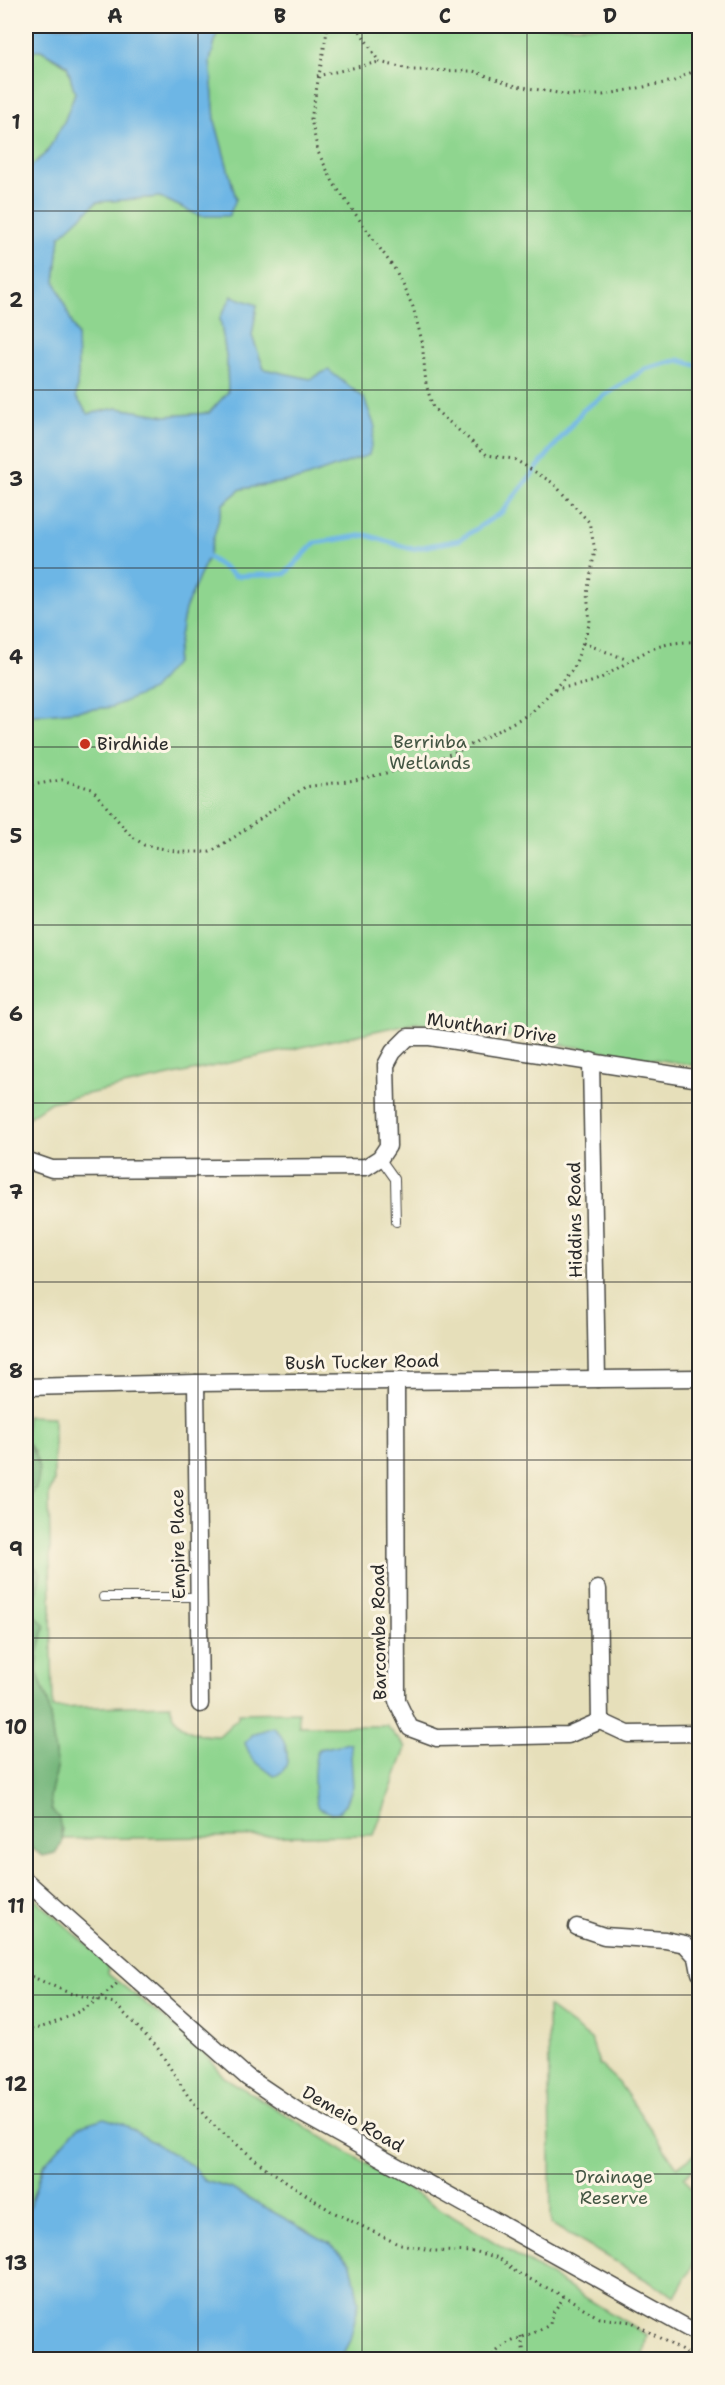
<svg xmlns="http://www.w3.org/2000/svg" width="725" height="2385" font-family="'Shantell Sans',sans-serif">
<rect width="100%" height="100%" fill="#fcf5e5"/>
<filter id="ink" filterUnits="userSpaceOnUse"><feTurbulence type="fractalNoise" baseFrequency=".0167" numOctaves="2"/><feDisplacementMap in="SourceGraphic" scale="12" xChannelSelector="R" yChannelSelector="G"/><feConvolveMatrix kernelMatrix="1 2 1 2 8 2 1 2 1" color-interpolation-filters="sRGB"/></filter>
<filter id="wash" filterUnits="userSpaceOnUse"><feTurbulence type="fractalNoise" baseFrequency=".008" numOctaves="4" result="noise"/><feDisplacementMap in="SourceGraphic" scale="24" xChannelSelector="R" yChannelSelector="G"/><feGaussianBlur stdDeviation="1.35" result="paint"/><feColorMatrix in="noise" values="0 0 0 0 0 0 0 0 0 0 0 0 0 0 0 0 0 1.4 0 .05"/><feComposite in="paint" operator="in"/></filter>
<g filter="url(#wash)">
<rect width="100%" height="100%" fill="#e6dfba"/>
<!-- green -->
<g fill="#8fd58f" stroke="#5d805d" stroke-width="1.5">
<path d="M219,26H699V1066L416,1022L51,1102L26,1119V716L112,707L175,663L185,609L208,557L223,504L241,489L301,479L310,379L264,369L252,336L257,305L220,318L227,361L228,392L209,413L166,416L117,408L88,414L76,397L78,373L77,336L55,281L60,235L96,202L160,197L200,216L236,199L215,121L210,61Z"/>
<path d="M26,50H41L67,66L75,93L65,120L47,152L26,171Z"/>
<path d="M26,1416L54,1417V1482L49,1494L53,1708L170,1705C176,1731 195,1736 219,1736L238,1718V1713L298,1712L299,1726H387L406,1748L374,1835L62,1839V1829L51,1809L50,1795L57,1769L48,1702L37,1672L38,1654L45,1625L32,1613L35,1594L32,1564L26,1562V1501L33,1493L35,1452L26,1442Z"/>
<path d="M26,1891L107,1962L108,1974L196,2043L224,2077L647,2335L642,2359H340L350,2340L351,2263L329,2243L232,2189L205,2181L191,2165L43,2166L26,2216Z"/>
<path d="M548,2007L591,2039L599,2064L619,2083L677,2167L699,2151V2165L684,2177L699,2198V2253L675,2297L551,2224Z"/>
</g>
<!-- forest -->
<g fill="#73b67a" stroke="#4f7052" stroke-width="1.5">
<path d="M26,1442C42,1461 45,1482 26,1501Z"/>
<path d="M26,1562L32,1564L41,1573L32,1613L45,1625L38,1654L37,1672L48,1702L57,1769L50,1795L51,1809L59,1818L62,1839V1843L55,1853L43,1856L28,1846L26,1838Z"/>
</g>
<!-- water -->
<g fill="#6db6e5" stroke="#4c7088" stroke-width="1.5">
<path d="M26,26H219L210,61L215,121L236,199L229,216H200L160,197L97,202L60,236L55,281L77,336L78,373L76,397L88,414L117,408L166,416L209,413L228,392L227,361L220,318L232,296L257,305L252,336L264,369L310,379L328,370L364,398L375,427L369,455L301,479L241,489L223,504L208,557L185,609L175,663L152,690L112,707L26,716V171L47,152L65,120L75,93L67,65L41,50H26Z"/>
<path d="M274,1727C287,1739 296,1769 274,1776L252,1759L245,1743L252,1734Z"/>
<path d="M350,1743L353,1786L347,1802L339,1812L331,1813L318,1808C313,1796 312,1760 319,1749Z"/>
<path d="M104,2118L123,2124L191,2165L205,2181L232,2189L329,2243L351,2263L359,2302L350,2340L340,2359H26V2216L43,2166L79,2126Z"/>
</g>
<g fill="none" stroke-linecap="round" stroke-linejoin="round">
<!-- stream -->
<path stroke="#6db6e5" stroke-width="5" d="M208,557L235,576L285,574L315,543L366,535L412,549L459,540L502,512L584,409L645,369L679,360L700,366"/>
</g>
</g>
<g filter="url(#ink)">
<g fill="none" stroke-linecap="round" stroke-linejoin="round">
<defs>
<g id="service">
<path d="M380,1158L395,1179L396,1222"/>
<path d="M103,1597H198"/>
</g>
<g id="minor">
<path d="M591,1061L597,1379"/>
<path d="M26,1160L52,1169L366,1167L380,1158L388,1146L386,1065L393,1052L408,1037H430L700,1079"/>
<path d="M396,1381L397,1701L410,1728L437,1738L568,1735L600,1721L628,1734L700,1733"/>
<path d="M196,1383L200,1704"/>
<path d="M26,1387L196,1383L700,1378"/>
<path d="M598,1589L600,1721"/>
<path d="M26,1881L247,2077L299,2112L700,2335"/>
<path d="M577,1927L604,1936L665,1940L685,1944L697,1957L700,1973"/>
</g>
</defs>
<!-- service casing -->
<use href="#service" stroke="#474640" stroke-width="10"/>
<!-- minor casing -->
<use href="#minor" stroke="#474640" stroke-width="19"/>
<!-- path -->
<g stroke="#474640" stroke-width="3" stroke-dasharray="1.5 4.5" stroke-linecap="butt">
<path d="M357,26L379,62L413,70L473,71L516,86L570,95H603L674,81L700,68"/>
<path d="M317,76L379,62"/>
<path d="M583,643L628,660"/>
<path d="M555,689C569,686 588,685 601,678C639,657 652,640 700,642"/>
<path d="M26,786L62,780L92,789L129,834L144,845L180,852H210L236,836L305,787L355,780L422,765L463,749L531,713L574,668L590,622L587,594L595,550L589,522L553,483L514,459L487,455L433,408L426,384L422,341L413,307L396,271L334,184L318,152L311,119L328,26"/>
<path d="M26,1974L69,1993L114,2003L157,2047L188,2096L211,2123L263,2166L331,2211L396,2243L435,2251L477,2252L499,2258L516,2272L571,2300L599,2318L632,2322L698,2360"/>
<path d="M26,2031C54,2026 99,2005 118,1982"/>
<path d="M521,2336L525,2360"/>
<path d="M489,2360C507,2336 529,2339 550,2324L552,2314L564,2297"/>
</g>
<!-- service -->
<use href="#service" stroke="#fff" stroke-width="8"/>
<!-- minor -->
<use href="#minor" stroke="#fff" stroke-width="16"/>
</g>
</g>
<!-- grid -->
<path fill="none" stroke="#2b2b2b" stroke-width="1.5" stroke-opacity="0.55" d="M198,26V2360M362,26V2360M527,26V2360M26,211H700M26,390H700M26,568H700M26,747H700M26,925H700M26,1103H700M26,1282H700M26,1460H700M26,1638H700M26,1817H700M26,1995H700M26,2174H700"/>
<!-- markers -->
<circle fill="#c8321e" stroke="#fcf5e5" stroke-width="2" cx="85" cy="744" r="6"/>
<g text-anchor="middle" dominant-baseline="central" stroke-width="6" stroke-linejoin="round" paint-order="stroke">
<!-- park labels -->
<g font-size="18" fill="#445644" stroke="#fcf5e5">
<text x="430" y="742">Berrinba<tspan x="430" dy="21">Wetlands</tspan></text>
<text x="614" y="2177">Drainage<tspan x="614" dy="21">Reserve</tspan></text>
</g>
<!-- poi labels -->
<g font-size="18" fill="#2b2b2b" stroke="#fcf5e5" text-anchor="start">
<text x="97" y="744">Birdhide</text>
</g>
<!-- street labels -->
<g font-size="18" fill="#2b2b2b" stroke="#fcf5e5">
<text transform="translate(492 1028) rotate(8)">Munthari Drive</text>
<text transform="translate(575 1220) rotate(-91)">Hiddins Road</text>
<text transform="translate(362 1362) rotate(-1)">Bush Tucker Road</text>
<text transform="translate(178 1544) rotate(-91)">Empire Place</text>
<text transform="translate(379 1632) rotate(-91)">Barcombe Road</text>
<text transform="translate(353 2119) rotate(30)">Demeio Road</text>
</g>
</g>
<!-- margin -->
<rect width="725" height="2385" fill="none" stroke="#fcf5e5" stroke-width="66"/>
<rect x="33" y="33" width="659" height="2319" fill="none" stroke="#2b2b2b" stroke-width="2"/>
<g font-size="20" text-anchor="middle" font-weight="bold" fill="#2b2b2b">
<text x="115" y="23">A</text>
<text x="280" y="23">B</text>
<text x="445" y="23">C</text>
<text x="610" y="23">D</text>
<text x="16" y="129">1</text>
<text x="16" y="307">2</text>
<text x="16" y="486">3</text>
<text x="16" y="664">4</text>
<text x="16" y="843">5</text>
<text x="16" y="1021">6</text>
<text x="16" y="1199">7</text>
<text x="16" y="1378">8</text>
<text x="16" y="1556">9</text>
<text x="16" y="1734">10</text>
<text x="16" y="1913">11</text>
<text x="16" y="2091">12</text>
<text x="16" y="2270">13</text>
</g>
</svg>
